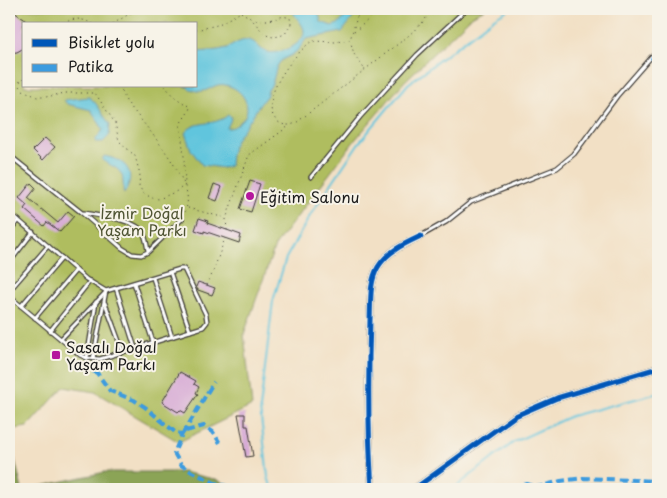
<svg xmlns="http://www.w3.org/2000/svg" width="667" height="498" font-family="'Playpen Sans',sans-serif">
<rect width="100%" height="100%" fill="#f7f3e8"/>
<filter id="ink" filterUnits="userSpaceOnUse"><feTurbulence type="fractalNoise" baseFrequency=".02" numOctaves="2"/><feDisplacementMap in="SourceGraphic" scale="10" xChannelSelector="R" yChannelSelector="G"/><feConvolveMatrix kernelMatrix="1 2 1 2 8 2 1 2 1" color-interpolation-filters="sRGB"/></filter>
<filter id="wash" filterUnits="userSpaceOnUse"><feTurbulence type="fractalNoise" baseFrequency=".0096" numOctaves="4" result="noise"/><feDisplacementMap in="SourceGraphic" scale="20" xChannelSelector="R" yChannelSelector="G"/><feGaussianBlur stdDeviation="1.12" result="paint"/><feColorMatrix in="noise" values="0 0 0 0 0 0 0 0 0 0 0 0 0 0 0 0 0 1.4 0 .05"/><feComposite in="paint" operator="in"/></filter>
<g filter="url(#wash)">
<rect width="100%" height="100%" fill="#f2e0c5"/>
<!-- green -->
<path fill="#afbd5f" stroke="#666c3e" fill-rule="evenodd" d="M9,9H485L473,15L404,82L355,140L275,246L244,334L252,406L179,442L95,392L64,387L27,427L9,430ZM24,24H196V86H24Z"/>
<!-- forest -->
<g fill="#8ba456" stroke="#546039">
<path d="M9,435L22,489H9Z"/>
<path d="M105,472H183L218,480L231,489H28Z"/>
</g>
<!-- water -->
<g fill="#60c5dd" stroke="#3e707c">
<path d="M292,9H315L319,14L321,22L332,26L338,24L354,9H360L342,32L306,39C302,45 298,51 292,55C289,57 284,58 281,61C273,69 276,81 268,90L267,95C261,102 257,109 252,117C239,137 231,140 230,166L223,168L202,165L191,150L185,133C195,119 215,127 228,115L232,117L227,128C234,128 235,126 240,122C254,111 245,91 229,86C209,79 210,101 185,86H196V52C206,51 217,51 227,48C234,45 239,40 248,40C257,41 259,50 267,52C278,55 304,45 304,32C304,23 294,18 292,9Z"/>
<path d="M89,97C98,103 102,115 110,124L109,136L103,142H95C96,136 102,134 103,129L91,110L67,104L64,100Z"/>
<path d="M104,156C127,160 137,173 124,194C122,189 124,188 123,182C123,168 112,167 102,160Z"/>
</g>
<g fill="none" stroke-linecap="round" stroke-linejoin="round">
<!-- stream -->
<g stroke="#60c5dd" stroke-width="2">
<path d="M272,489L268,477L260,409L273,301L286,258L311,214L358,144L408,84L494,18L509,9"/>
<path d="M453,489L514,442L571,416L658,393"/>
</g>
</g>
<g id="blocks">
<!-- building -->
<g fill="#d7abd5">
<path d="M9,10L14,12L24,19L28,24H24V48L17,52L9,53Z"/>
<path d="M45,138L55,147L43,160L33,150Z"/>
<path d="M250,181L260,184L251,212L240,209Z"/>
<path d="M31,183L36,188L28,198L58,223L68,211L74,216L60,232L47,222L44,226L24,209L27,205L19,198Z"/>
<path d="M214,184L222,187L217,201L209,198Z"/>
<path d="M199,218L208,221L207,223L241,235L239,243L204,231V233L195,230Z"/>
<path d="M198,282L215,288L212,295L198,290L196,287Z"/>
<path d="M180,372L196,381L194,384L199,387L196,393L198,394L185,413L180,410L178,412L162,402Z"/>
<path d="M238,414H245V426H248L253,456L246,457Z"/>
</g>
</g>
</g>
<g filter="url(#ink)">
<use href="#blocks" fill-opacity="0" stroke="#3c3935" stroke-width="1"/>
<g fill="none" stroke-linecap="round" stroke-linejoin="round">
<defs>
<g id="service">
<path d="M9,155L82,213L122,248L132,254L141,255L148,252L182,219"/>
<path d="M311,177L360,117L417,55L463,12L469,9"/>
<path d="M9,212L86,279L106,291L180,269H184L206,315L207,322L203,327L190,331L100,359L87,358L80,355L9,296"/>
<path d="M84,213C98,216 135,219 143,232C146,238 147,245 148,251"/>
<path d="M9,232L18,220"/>
<path d="M421,236L446,222L471,202L557,168L574,154L617,96L651,57L658,51"/>
<path d="M9,263L33,232"/>
<path d="M170,272L190,331"/>
<path d="M153,278L172,337"/>
<path d="M134,283L153,342"/>
<path d="M116,288L135,348"/>
<path d="M9,291L48,246"/>
<path d="M105,303L123,352"/>
<path d="M21,306L62,258"/>
<path d="M35,318L76,270"/>
<path d="M50,331L90,281"/>
<path d="M61,339L106,292"/>
<path d="M87,358L96,302"/>
<path d="M93,359L106,291"/>
</g>
<g id="minor">
<path d="M372,489C368,433 368,376 370,320C371,303 369,282 378,267C388,251 404,244 421,236"/>
<path d="M414,489L515,416L557,398L658,368"/>
</g>
</defs>
<!-- service casing -->
<use href="#service" stroke="#3c3935" stroke-width="5.5"/>
<!-- minor casing -->
<use href="#minor" stroke="#3c3935" stroke-width="8"/>
<!-- path -->
<g stroke="#3c3935" stroke-width="1" stroke-dasharray="1 4" stroke-linecap="butt">
<path d="M364,9L357,17L350,40L335,42L312,41C295,53 256,100 277,121C283,126 289,126 296,123L407,37L423,22L433,9"/>
<path d="M241,12C246,15 251,18 254,22C265,34 267,41 285,34L291,24L290,18C281,14 275,20 266,20C261,20 257,20 253,20"/>
<path d="M64,24C74,16 82,19 93,24"/>
<path d="M113,24L137,9"/>
<path d="M196,30L217,25L241,12L244,9"/>
<path d="M354,31L360,27L380,9"/>
<path d="M350,40L354,54L365,70"/>
<path d="M24,78L20,81V86L23,90L37,97H46L65,93H95L115,123L119,141L135,156L140,174L139,186L143,193L152,198L159,199L177,191L185,185L184,156L180,124L189,111L190,107L173,96L165,86"/>
<path d="M122,86V92L126,101C144,124 173,157 184,184C188,193 189,204 184,214"/>
<path d="M188,208L225,218"/>
<path d="M227,230L226,219L249,155L289,126"/>
<path d="M207,285L213,272L225,238"/>
</g>
<!-- service -->
<use href="#service" stroke="#fff" stroke-width="3"/>
<!-- minor -->
<use href="#minor" stroke="#fff" stroke-width="5.5"/>
<!-- quiet -->
<g stroke="#3c9bdf" stroke-width="4" stroke-dasharray="8 4" stroke-linecap="butt">
<path d="M651,57L658,61"/>
<path d="M82,366L97,373L110,391L134,400L145,407L176,433L182,434L174,453L181,465L192,472L215,483L238,489"/>
<path d="M186,431L204,426L213,432L220,443"/>
<path d="M182,434C186,431 208,390 214,382"/>
<path d="M512,489L527,484L538,487L561,481L583,478L658,481"/>
</g>
<defs>
<g id="cycleway">
<path d="M372,489C368,433 368,376 370,320C371,303 369,282 378,267C388,251 404,244 421,236"/>
<path d="M414,489L515,416L557,398L658,368"/>
</g>
</defs>
<!-- cycleway casing -->
<use href="#cycleway" stroke="#f7f3e8" stroke-width="8"/>
<!-- cycleway -->
<use href="#cycleway" stroke="#0057b8" stroke-width="5"/>
</g>
</g>
<!-- markers -->
<g fill="#b5179e" stroke="#f7f3e8" stroke-width="2">
<circle cx="250" cy="196" r="5"/>
<rect x="51" y="350" width="10" height="10" rx="2.5"/>
</g>
<g text-anchor="middle" dominant-baseline="central" stroke-width="4" stroke-linejoin="round" paint-order="stroke">
<!-- poi labels -->
<g font-size="15" fill="#1c1c1c" stroke="#f7f3e8" text-anchor="start">
<text x="260" y="196">Eğitim Salonu</text>
<text x="66" y="346">Sasalı Doğal<tspan x="66" dy="17">Yaşam Parkı</tspan></text>
</g>
<!-- park labels -->
<g font-size="15" fill="#4f5433" stroke="#f7f3e8">
<text x="142" y="212">İzmir Doğal<tspan x="142" dy="17">Yaşam Parkı</tspan></text>
</g>
</g>
<!-- margin -->
<rect width="667" height="498" fill="none" stroke="#f7f3e8" stroke-width="30"/>
<!-- legend -->
<rect x="22" y="22" width="175" height="65" fill="#f7f3e8" stroke="#9f9d96"/>
<rect x="32" y="39" width="25" height="8" fill="#0057b8" stroke="#9f9d96"/>
<text x="68" y="48" font-size="15" fill="#1c1c1c">Bisiklet yolu</text>
<rect x="32" y="64" width="25" height="8" fill="#3c9bdf" stroke="#9f9d96"/>
<text x="68" y="72" font-size="15" fill="#1c1c1c">Patika</text>
</svg>
